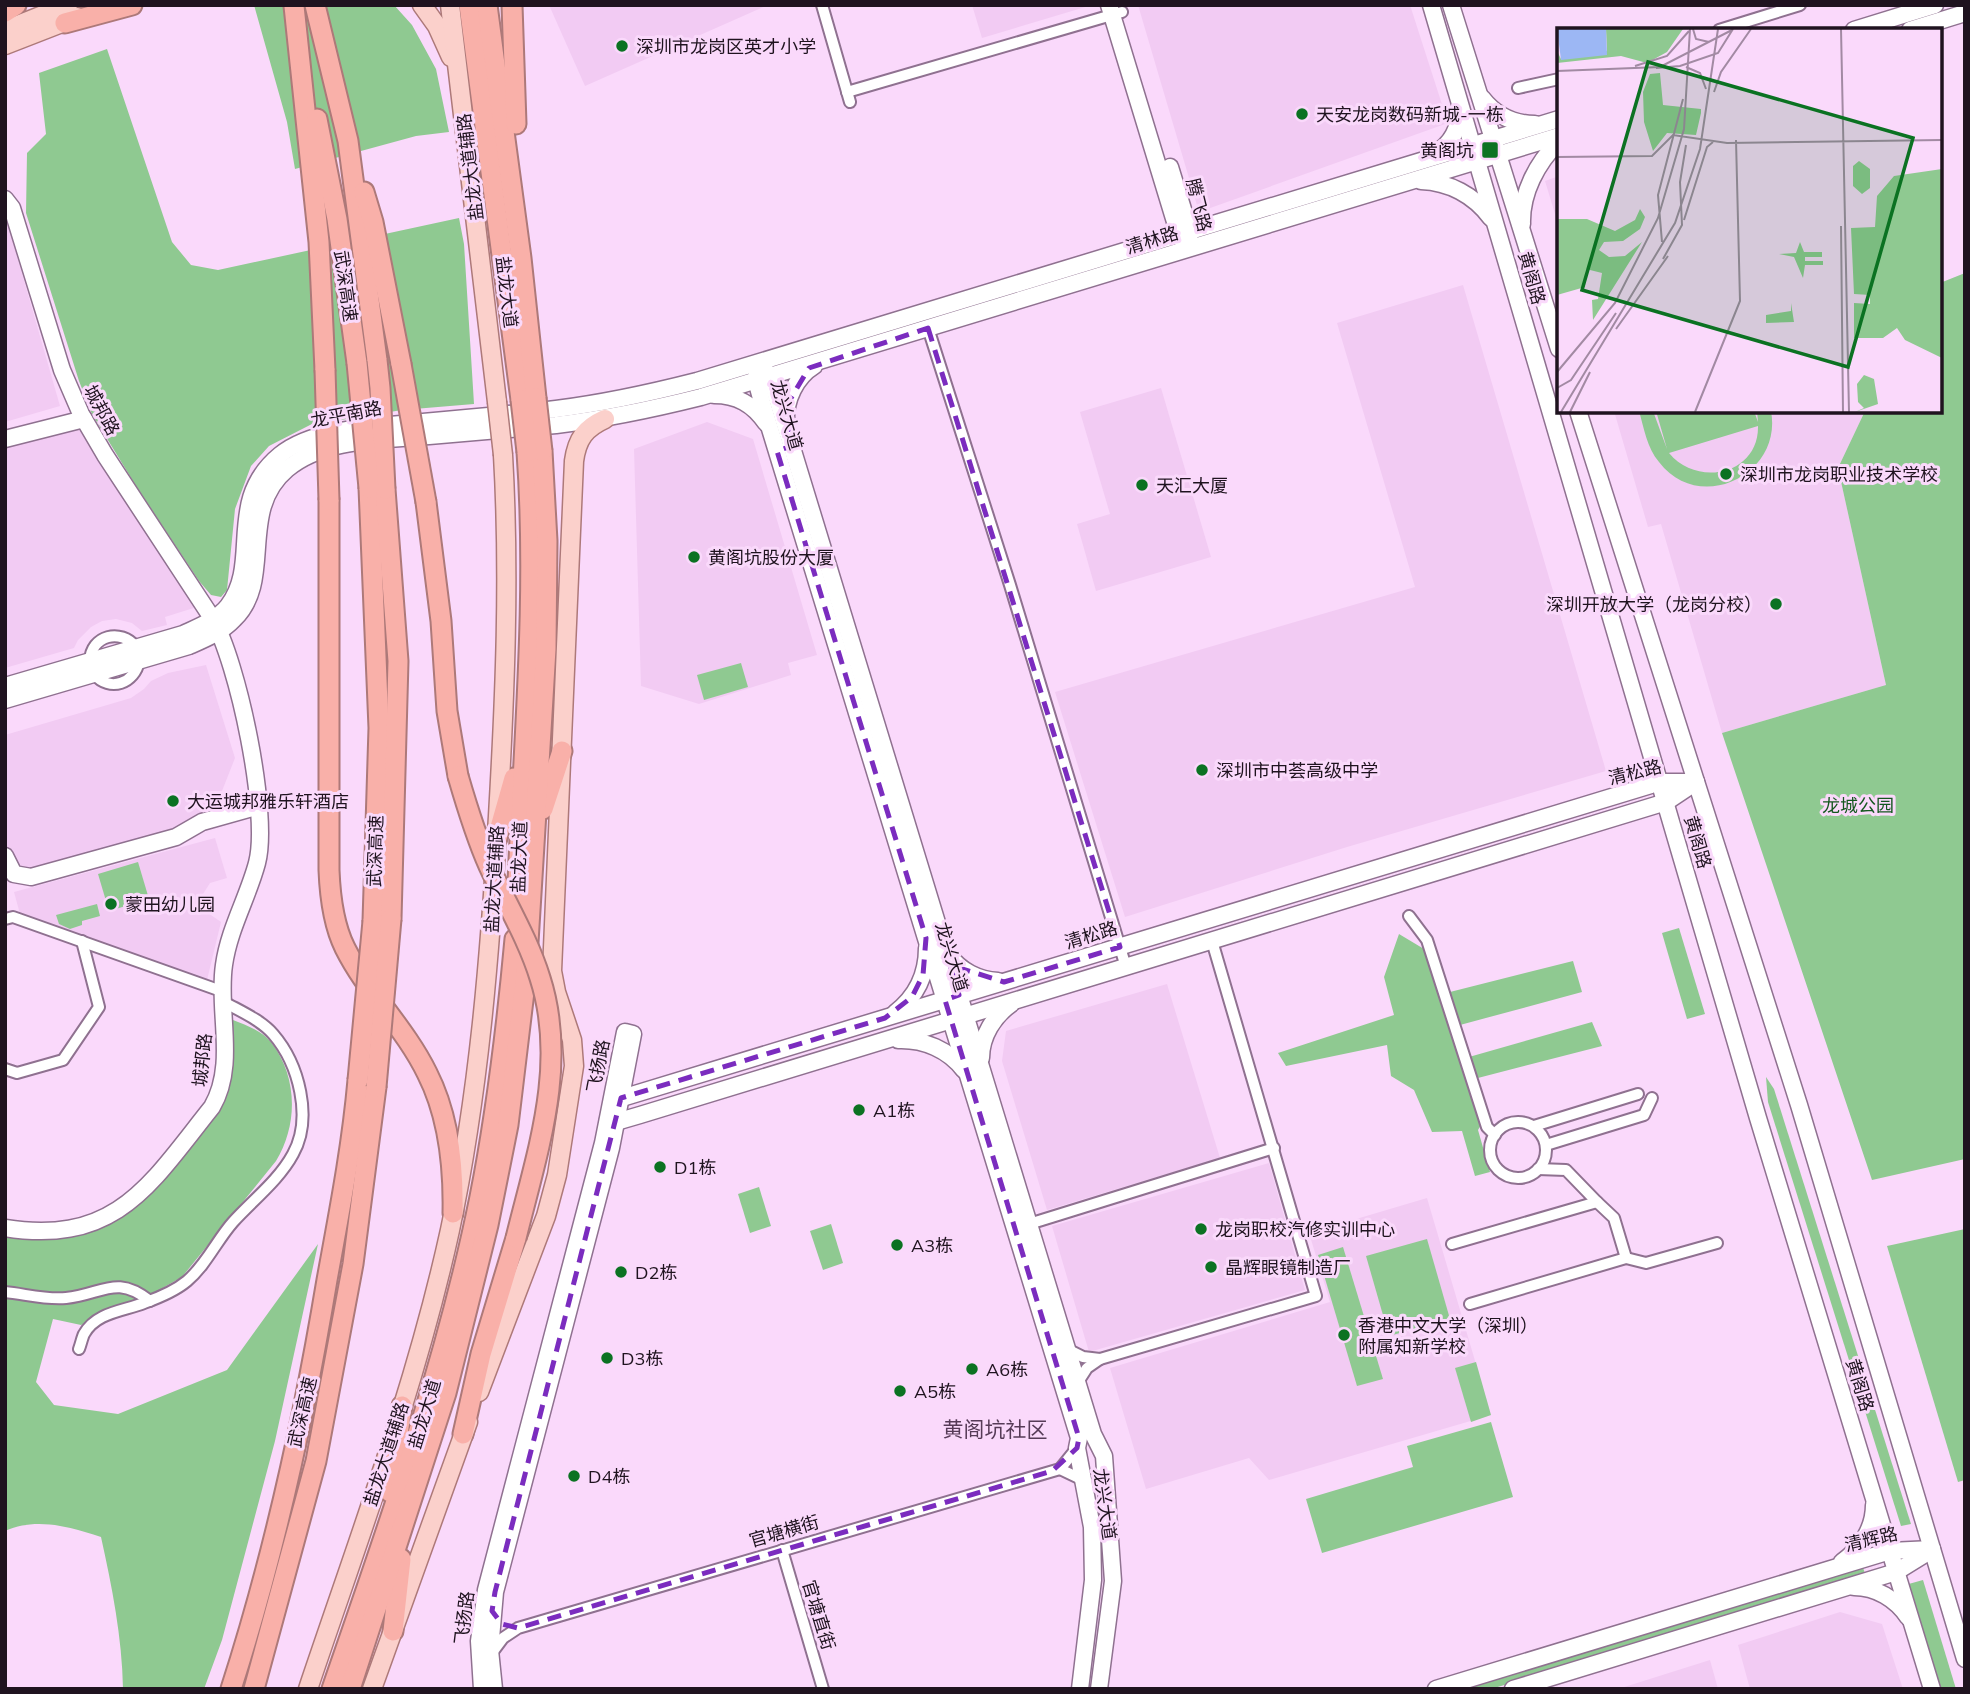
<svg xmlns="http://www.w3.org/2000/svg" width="1970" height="1694" font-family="Mulish,'Noto Sans SC',sans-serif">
<rect width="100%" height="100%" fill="#fad9fb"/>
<!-- built -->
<g fill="#f2cbf3">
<path d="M549,5H768L585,86Z"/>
<path d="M972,5H1092L982,38Z"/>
<path d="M1138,5H1410L1448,123L1199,212Z"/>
<path d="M1559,176V227L1545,181Z"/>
<path d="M5,214L60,406L5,422Z"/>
<path d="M1463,285L1606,771L1347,847L1125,917L1055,692L1415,587L1337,323Z"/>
<path d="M1161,388L1211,557L1096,591L1077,524L1110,514L1080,412Z"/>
<path d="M1614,411H1865L1838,468L1886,685L1722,733L1661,524L1648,527Z"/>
<path d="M707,422L753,439L817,655L788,663L791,675L699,704L641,686L634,449Z"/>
<path d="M81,428L200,606L165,617L167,625L142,631L132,623L116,619L102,621L91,627L78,640L74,648L5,668V448Z"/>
<path d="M206,665L235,758L222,791L199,817L175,832L24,874L10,858L5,841V735L131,698L144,689L151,681L168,673Z"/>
<path d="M215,838L227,878L210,883L203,894L208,913L221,922L207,980L20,914L14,892Z"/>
<path d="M1167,984L1220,1158L1047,1210L1002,1061L1006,1031Z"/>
<path d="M1269,1163L1305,1290L1089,1352L1052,1226Z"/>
<path d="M1427,1198L1491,1415L1269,1480L1249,1458L1146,1489L1110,1368L1330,1302L1309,1233Z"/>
<path d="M1840,1612L1882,1624L1903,1689H1750L1738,1645Z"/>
<path d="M1710,1660L1718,1689H1618Z"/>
</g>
<!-- green -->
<g fill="#8fc991" fill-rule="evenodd">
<path d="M254,5H394L412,25L436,69L449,132L416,136L295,169L287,122Z"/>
<path d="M107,49L172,242L191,265L218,270L459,218L464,244L474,404L402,410L310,425L269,446L251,466L235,509L227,590L221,597L211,595L199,581L136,486L92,414L79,381L26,213L27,153L46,134L39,73Z"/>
<path d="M1965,273V1159L1872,1180L1722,733L1886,685L1838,468L1865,411H1940V283Z"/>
<path d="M1639,411H1653L1667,449L1656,411H1754L1758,422L1757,411H1771C1783,475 1699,515 1659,462C1647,448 1644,428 1639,411ZM1758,426C1759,474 1698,488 1669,453Z"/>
<path d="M741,663L748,687L704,700L697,675Z"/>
<path d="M138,862L149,899L109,911L98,874Z"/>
<path d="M97,904L100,916L82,921V925L70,929L59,924L56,915Z"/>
<path d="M1679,928L1705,1014L1687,1019L1662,933Z"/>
<path d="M1399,934L1439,958L1446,993L1573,961L1582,992L1460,1025L1469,1057L1592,1022L1602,1046L1474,1079L1485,1118L1478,1130L1490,1172L1475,1176L1462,1131L1432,1132L1414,1090L1391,1076L1387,1045L1286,1066L1278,1053L1394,1015L1384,977Z"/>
<path d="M233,1020C246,1025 262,1031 271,1042C298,1077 298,1125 276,1161L182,1277L152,1294L118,1306L81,1325L53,1319L36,1382L54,1405L118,1414L227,1370L318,1244L275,1441L222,1640L204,1689H123C122,1637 112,1587 101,1537C70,1527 37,1517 5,1531V1236L76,1233L179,1157L229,1068Z"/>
<path d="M1766,1077L1774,1089L1911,1524L1901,1526L1768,1102Z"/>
<path d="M759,1187L771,1226L750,1233L738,1194Z"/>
<path d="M831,1224L843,1263L823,1270L810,1231Z"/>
<path d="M1965,1229V1480L1958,1482L1887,1246Z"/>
<path d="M1427,1239L1450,1319L1389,1336L1366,1256Z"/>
<path d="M1343,1247L1383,1379L1357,1386L1318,1255Z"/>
<path d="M1476,1362L1491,1415L1471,1422L1455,1368Z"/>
<path d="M1491,1422L1513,1497L1322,1553L1306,1499L1413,1467L1407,1446Z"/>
<path d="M1862,1564L1865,1574L1803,1595L1491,1689H1455Z"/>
<path d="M1923,1580L1956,1689H1937L1905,1585Z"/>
</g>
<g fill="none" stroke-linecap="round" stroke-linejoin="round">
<defs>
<g id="street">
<path d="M822,5L850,102"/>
<path d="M1719,30L1800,5"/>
<path d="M1518,88L1559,79"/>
<path d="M847,92L1122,12"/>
<path d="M928,328L1010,585L1126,967"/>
<path d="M90,661C91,635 121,628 136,647"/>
<path d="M94,674C110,693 135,683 139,661"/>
<path d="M1409,916L1427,940L1487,1127L1495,1135"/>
<path d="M5,919L13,917L224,992"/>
<path d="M5,1069L17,1073L63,1060L99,1007L82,941"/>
<circle cx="1518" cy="1150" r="28"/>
<path d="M1534,1126L1638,1094"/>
<path d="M1546,1145L1644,1115L1652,1098"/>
<path d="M1029,1224L1274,1148"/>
<path d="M1452,1244L1597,1202L1566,1170L1538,1169"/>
<path d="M1626,1258L1646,1263L1717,1243"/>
<path d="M5,1292C25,1294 46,1300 66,1298C103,1294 116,1274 150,1301"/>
<path d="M1470,1304L1626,1258L1614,1218L1597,1202"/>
<path d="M79,1349C81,1344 82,1338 84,1334C96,1312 124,1311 144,1303C158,1298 175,1291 187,1281C206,1265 217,1240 233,1222C253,1200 279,1180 293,1154C313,1118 299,1064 273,1034C261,1020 240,1011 224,1002"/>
<path d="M1067,1349L1083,1357L1100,1359"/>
<path d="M1078,1382L1087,1368L1100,1359L1316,1296L1212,941"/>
<path d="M1077,1448L1060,1469L1083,1480"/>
<path d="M782,1550L823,1689"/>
<path d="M491,1654L503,1638L518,1628L1060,1469"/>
</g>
<g id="secondary">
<path d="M1109,5L1179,235L1184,243"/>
<path d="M1431,5L1758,1118L1932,1689"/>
<path d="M1451,5L1559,349"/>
<path d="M1854,30L1935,5"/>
<path d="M1910,30L1965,13"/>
<path d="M1482,98C1496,116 1513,124 1535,124"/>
<path d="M1435,154C1452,143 1459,129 1460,109"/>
<path d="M1170,167L1190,232L1189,239"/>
<path d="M1421,181C1449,182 1474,195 1491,218"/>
<path d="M5,199L12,208L62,370L81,414L105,455L212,618C238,661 270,815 257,863C248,897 229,929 224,965C217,1011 237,1064 212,1107C151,1183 117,1246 5,1228"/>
<path d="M1522,224C1521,193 1537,163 1559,141"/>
<path d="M765,370L770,376L776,395L1093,1434L1104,1456L1113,1581L1099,1689"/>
<path d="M757,372L756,380L763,406L1079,1438L1077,1448L1092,1527L1093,1580L1080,1689"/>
<path d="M714,395C737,395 753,404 766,423"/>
<path d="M1578,411L1799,1105L1965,1659"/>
<path d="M786,421C785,400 796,377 814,366"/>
<path d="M5,439L84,419"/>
<path d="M5,686L183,634C198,627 217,620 228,606C262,562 224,501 280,455C314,427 381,426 423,422C468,418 512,414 556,409C604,403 650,393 697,381L1559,119"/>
<path d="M5,700L189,646C205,639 222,632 234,619C275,580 237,511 287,469C324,438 383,440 429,436C471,432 514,429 556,425C605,419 653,409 701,397L1559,136"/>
<path d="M5,856L14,874L31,877L176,837L202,822L259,806"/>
<path d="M949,955C960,971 979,980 998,981"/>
<path d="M895,1013C916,997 927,974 927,948"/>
<path d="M898,1040C924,1039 949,1050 964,1070"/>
<path d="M981,1058C981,1036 994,1016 1011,1004"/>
<path d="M612,1101L1651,785L1660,782H1696"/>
<path d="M608,1120L616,1122L640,1115L1666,802L1696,782"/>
<path d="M1842,1562C1860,1549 1874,1529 1874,1505"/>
<path d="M1854,1587C1876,1587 1896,1599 1908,1617"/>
<path d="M482,1689L479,1641L486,1590L603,1143L625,1032L633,1034L611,1148L495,1592L490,1650L494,1689"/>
<path d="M1436,1689L1890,1551L1932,1549"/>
<path d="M1513,1689L1896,1572L1930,1551"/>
</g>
<g id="primary">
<path d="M422,5L437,26L451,57"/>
<path d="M450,5L497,402"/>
<path d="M5,30L68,5"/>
<path d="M5,45L77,17"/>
<path d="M479,1392L546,1216L557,1175L574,1066L572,1040L556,992L552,971L574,461C577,439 585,428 605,419"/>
<path d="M308,1689C359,1537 416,1386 450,1230C479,1093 490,955 498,816C505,696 510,576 503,455"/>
<path d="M372,1689L468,1422"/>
</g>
<g id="highway">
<path d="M315,5L348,141L377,360"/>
<path d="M469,5L521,400"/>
<path d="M487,5L521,258L536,398"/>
<path d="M512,5L516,124"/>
<path d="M294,6L319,242L325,370"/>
<path d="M5,12L16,5"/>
<path d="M65,23L132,5"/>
<path d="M317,119L337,219L357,363"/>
<path d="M364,192L373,222L401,364"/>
<path d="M369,488L379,728L373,921"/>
<path d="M385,489L398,661L391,919"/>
<path d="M329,500V870C330,896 333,924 345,948C367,992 405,1028 427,1073C449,1116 454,1165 453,1213"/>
<path d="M426,502L441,621L447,711L458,776"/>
<path d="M543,809L562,751"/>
<path d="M497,838L514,778"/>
<path d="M517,909C522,757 538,605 527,452"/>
<path d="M463,1434L481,1354L516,1238"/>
<path d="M390,1492L402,1406"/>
<path d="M393,1631L401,1559"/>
<path d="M231,1689C274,1556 304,1418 327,1280C339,1214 352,1148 358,1080"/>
<path d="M254,1689L316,1461L353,1264L376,1087"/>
<path d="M332,1689C388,1527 446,1365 480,1197C497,1111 507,1026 515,939"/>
<path d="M350,1689L446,1393L488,1225L508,1125L526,975L546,649L547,541L542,451"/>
</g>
</defs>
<!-- street casing -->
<use href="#street" stroke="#8f7190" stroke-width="14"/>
<!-- secondary casing -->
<use href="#secondary" stroke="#8f7190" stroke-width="19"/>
<!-- primary casing -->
<use href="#primary" stroke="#ad7979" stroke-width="21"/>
<!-- highway casing -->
<use href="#highway" stroke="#ad7979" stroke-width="23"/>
<!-- street -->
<use href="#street" stroke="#fff" stroke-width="10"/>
<!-- secondary -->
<use href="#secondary" stroke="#fff" stroke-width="16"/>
<!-- primary -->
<use href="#primary" stroke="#fbd0cb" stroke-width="18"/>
<!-- highway -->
<use href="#highway" stroke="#f9b0a9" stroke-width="19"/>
<defs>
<path id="primary-bridge" d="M497,402L503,455"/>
<g id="highway-bridge">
<path d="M377,360L380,388L385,489"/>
<path d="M357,363L369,488"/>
<path d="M401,364L426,502"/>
<path d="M325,370L329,500"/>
<path d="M536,398L542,451"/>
<path d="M521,400L527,452"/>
<path d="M458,776C467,807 476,837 489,866C506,903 528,939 540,978C568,1065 537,1152 516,1238"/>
<path d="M358,1080L373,921"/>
<path d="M376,1087L391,919"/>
</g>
</defs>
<!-- primary-bridge casing -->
<use href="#primary-bridge" stroke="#ad7979" stroke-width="21" stroke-linecap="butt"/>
<!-- highway-bridge casing -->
<use href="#highway-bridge" stroke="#ad7979" stroke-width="23" stroke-linecap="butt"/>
<!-- primary-bridge -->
<use href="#primary-bridge" stroke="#fbd0cb" stroke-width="18"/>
<!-- highway-bridge -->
<use href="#highway-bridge" stroke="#f9b0a9" stroke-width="19"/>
</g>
<!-- marked area -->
<path fill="none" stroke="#7b2cbf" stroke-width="5" stroke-dasharray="14 9" stroke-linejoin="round" d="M928,328L1120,947L1004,982L950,965L959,995L945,1000L1079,1438L1077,1448L1052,1471L518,1628L502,1624L492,1611L495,1592L621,1098L885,1018L912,997L923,975L926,938L777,451L792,446L788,403L809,368Z"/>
<!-- markers -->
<g fill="#0b7222" stroke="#fad9fb" stroke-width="2.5">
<circle cx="622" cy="46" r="7"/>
<circle cx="1302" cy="114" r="7"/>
<rect x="1481" y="141" width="18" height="18" rx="3.5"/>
<circle cx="1726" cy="474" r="7"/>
<circle cx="1142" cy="485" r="7"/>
<circle cx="694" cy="557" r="7"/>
<circle cx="1776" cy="604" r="7"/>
<circle cx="1202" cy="770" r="7"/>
<circle cx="173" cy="801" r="7"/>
<circle cx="111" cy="904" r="7"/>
<circle cx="859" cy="1110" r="7"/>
<circle cx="660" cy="1167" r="7"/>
<circle cx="1201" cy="1229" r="7"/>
<circle cx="897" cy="1245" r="7"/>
<circle cx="1211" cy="1267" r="7"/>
<circle cx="621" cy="1272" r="7"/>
<circle cx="1344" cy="1335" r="7"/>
<circle cx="607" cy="1358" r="7"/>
<circle cx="972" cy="1369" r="7"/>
<circle cx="900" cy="1391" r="7"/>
<circle cx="574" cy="1476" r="7"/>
</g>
<g text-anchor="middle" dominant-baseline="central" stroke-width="6" stroke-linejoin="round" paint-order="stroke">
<!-- poi labels -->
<g font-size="18" fill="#1f131f" stroke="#fad9fb" text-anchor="start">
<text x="636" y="46">深圳市龙岗区英才小学</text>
<text x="1316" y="114">天安龙岗数码新城-一栋</text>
<text x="1474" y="150" text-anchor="end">黄阁坑</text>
<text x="1740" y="474">深圳市龙岗职业技术学校</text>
<text x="1156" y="485">天汇大厦</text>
<text x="708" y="557">黄阁坑股份大厦</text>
<text x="1762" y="604" text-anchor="end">深圳开放大学（龙岗分校）</text>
<text x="1216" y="770">深圳市中荟高级中学</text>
<text x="187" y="801">大运城邦雅乐轩酒店</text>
<text x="125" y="904">蒙田幼儿园</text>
<text x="873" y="1110">A1栋</text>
<text x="674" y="1167">D1栋</text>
<text x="1215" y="1229">龙岗职校汽修实训中心</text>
<text x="911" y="1245">A3栋</text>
<text x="1225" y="1267">晶辉眼镜制造厂</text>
<text x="635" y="1272">D2栋</text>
<text x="1358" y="1325">香港中文大学（深圳）<tspan x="1358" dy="21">附属知新学校</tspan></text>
<text x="621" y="1358">D3栋</text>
<text x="986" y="1369">A6栋</text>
<text x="914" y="1391">A5栋</text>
<text x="588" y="1476">D4栋</text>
</g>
<!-- street labels -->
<g font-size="18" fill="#1f131f" stroke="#fad9fb">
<text transform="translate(470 167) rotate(-97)">盐龙大道辅路</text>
<text transform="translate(1199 205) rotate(76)">腾飞路</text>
<text transform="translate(1152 240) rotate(-17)">清林路</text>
<text transform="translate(1532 278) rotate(74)">黄阁路</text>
<text transform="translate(346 286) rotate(82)">武深高速</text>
<text transform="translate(507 292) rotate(83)">盐龙大道</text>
<text transform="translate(102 410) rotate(62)">城邦路</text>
<text transform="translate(346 414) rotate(-11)">龙平南路</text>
<text transform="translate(787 415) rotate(74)">龙兴大道</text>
<text transform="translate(1635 772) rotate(-14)">清松路</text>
<text transform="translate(1698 842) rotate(74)">黄阁路</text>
<text transform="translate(375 851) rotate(-88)">武深高速</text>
<text transform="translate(519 857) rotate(-88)">盐龙大道</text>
<text transform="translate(494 879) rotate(-87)">盐龙大道辅路</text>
<text transform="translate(1091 935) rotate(-17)">清松路</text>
<text transform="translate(952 957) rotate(73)">龙兴大道</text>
<text transform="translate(202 1060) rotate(-84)">城邦路</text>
<text transform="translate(598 1066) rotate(-79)">飞扬路</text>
<text transform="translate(1860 1385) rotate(73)">黄阁路</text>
<text transform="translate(302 1412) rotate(-77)">武深高速</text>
<text transform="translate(424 1414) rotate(-73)">盐龙大道</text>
<text transform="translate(386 1454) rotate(-72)">盐龙大道辅路</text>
<text transform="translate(1105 1504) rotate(82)">龙兴大道</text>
<text transform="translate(784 1531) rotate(-16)">官塘横街</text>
<text transform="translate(1871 1539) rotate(-13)">清辉路</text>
<text transform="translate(819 1615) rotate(73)">官塘直街</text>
<text transform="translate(464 1618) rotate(-83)">飞扬路</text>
</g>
<!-- park labels -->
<g font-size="18" fill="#13571e" stroke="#fad9fb">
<text x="1858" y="805">龙城公园</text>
</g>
<!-- quarter labels -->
<g font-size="21" fill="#563b57" stroke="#fad9fb">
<text x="995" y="1429">黄阁坑社区</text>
</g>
</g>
<!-- overview -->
<g transform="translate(1557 28)">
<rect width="385" height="385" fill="#fad9fb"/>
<path d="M49,1H126L110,24L90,35L64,28L0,35V23L4,31L50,23ZM103,45L106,77L144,81V85L139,107L110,105L96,123L87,94L86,64L93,46ZM302,133L313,141V160L305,166L296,158V138ZM385,141V330L348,312L340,300L326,310H297V275L313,276V267L297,266L294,200L318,199L320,168L337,148ZM83,181L88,189L83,201L66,213L47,214L42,222L52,229L68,228L85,214L36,292L35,272L41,271L45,245L29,241L28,259L0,267V191H30L58,203L78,192ZM243,214L247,224H265V229H248V233H266V237H248L246,250L237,229L222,226L239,225ZM234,275L237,294L209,295V287L234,283ZM307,347L317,351L321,376L298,384L307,380L301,374L300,356Z" fill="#8fc991"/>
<path d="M0,1H49L50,27L4,32Z" fill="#9cb7f4"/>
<path fill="none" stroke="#a28aa3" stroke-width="2" d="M136,1L139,11L152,14M284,1L292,384M78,38L110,28L132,3M129,39L143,45L149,61M99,40L123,38L161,25L176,1M0,43L103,39L175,2M157,64L164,44L194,1M0,129L95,128L116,107L170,115L385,112M127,192L150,119L156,114M284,198L286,384M105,214L101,167L126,71M106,231L125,197L123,154L129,117M59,301L111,228M0,344L58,275L101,190L127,101L133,1M0,360L14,352L59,285M4,384L118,195L143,121L161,1M13,384L33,344M138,384L183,273L179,112"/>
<path fill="#0b7222" fill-opacity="0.15" stroke="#0b7222" stroke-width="3.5" d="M91,34L356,110L291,339L25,262Z"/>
<rect width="385" height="385" fill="none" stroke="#1f131f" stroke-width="3.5"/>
</g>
<!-- border -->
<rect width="1970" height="1694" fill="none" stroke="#1f131f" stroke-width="14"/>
</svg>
